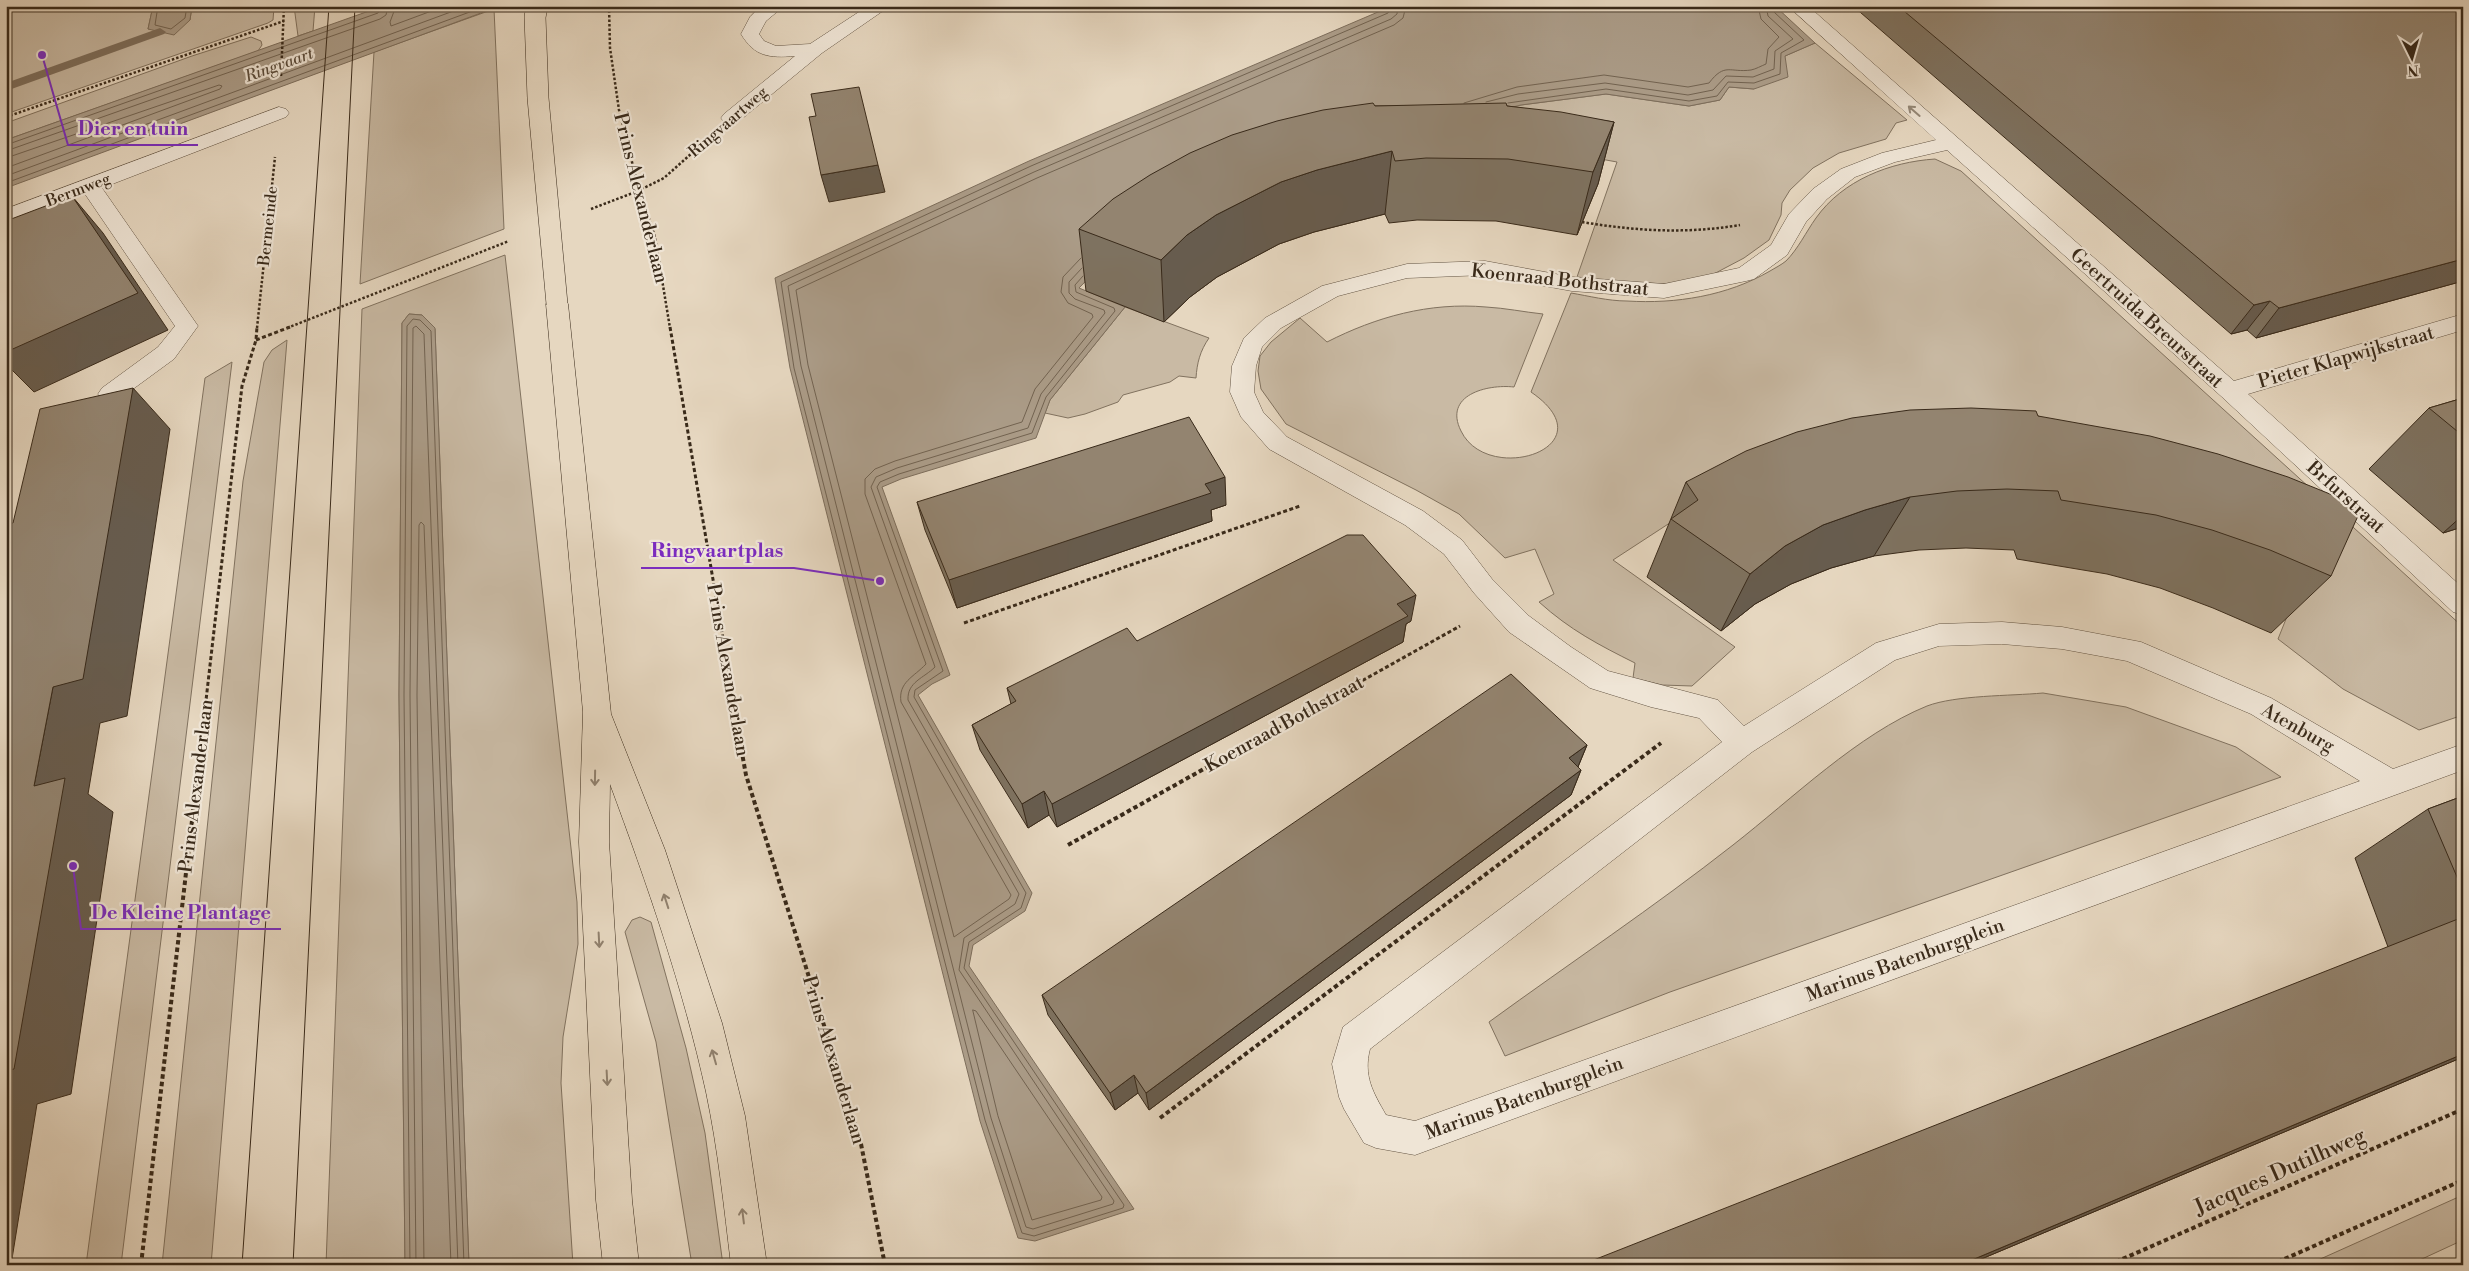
<svg xmlns="http://www.w3.org/2000/svg" width="2469" height="1271" font-family="'Libre Bodoni',serif">
<rect width="100%" height="100%" fill="#e6d7c0"/>
<filter id="stains"><feTurbulence type="fractalNoise" baseFrequency=".004" numOctaves="4"/><feColorMatrix values="0 0 0 0 .2 0 0 0 0 .09 0 0 0 0 .02 0 0 0 .5 -.17"/></filter>
<radialGradient id="worn" r=".72"><stop offset=".6" stop-color="#630" stop-opacity="0"/><stop offset="1" stop-color="#630" stop-opacity=".3"/></radialGradient>
<!-- green -->
<g fill="#c9baa4" stroke="#81725f">
<path d="M6,6H153L148,29L190,20L192,6L274,7L273,20L268,23L6,114Z"/>
<path d="M294,6H315L313,31L298,36Z"/>
<path d="M494,9L504,229L360,284L374,52Z"/>
<path d="M251,37L261,41L262,45L258,51L6,140V123L192,56Z"/>
<path d="M1815,43L1907,120L1896,123L1886,139L1839,153L1813,168L1790,190L1782,203L1781,215L1769,240L1744,258L1708,277L1664,284L1609,281L1577,277L1617,162L1448,131L1481,115L1521,105L1606,94L1689,106L1720,100L1729,87L1754,89L1785,56Z"/>
<path d="M1935,159L1961,171L2463,627V715L2419,730L2343,689L2278,639L2312,554L1705,500L1613,560L1735,647L1692,686L1662,685L1633,678L1635,663C1599,645 1570,630 1539,602L1554,594L1535,549L1505,558L1459,514L1416,490L1286,424L1261,389L1258,371L1260,356L1271,342L1300,318L1327,342C1376,317 1429,302 1486,307C1505,308 1524,312 1543,314L1514,387C1487,384 1443,395 1461,431C1488,487 1611,447 1531,392L1571,293C1589,296 1608,301 1627,301C1676,304 1727,296 1770,271C1775,268 1781,265 1786,261C1798,249 1806,232 1816,218C1843,180 1890,162 1935,159Z"/>
<path d="M505,255L577,902L578,944L563,1037L561,1083L573,1265H469L435,329L422,315L409,314L402,323L399,695L405,1265H326L362,309Z"/>
<path d="M1125,307L1209,338C1200,351 1197,363 1196,378L1179,376L1170,382L1123,395L1118,402L1085,414L1068,418L1045,413L1050,400Z"/>
<path d="M287,340L211,1265H162L243,481L264,362L272,350Z"/>
<path d="M232,362L121,1265H86L205,378Z"/>
<path d="M2043,693L2126,707L2236,747L2281,777L1670,992L1505,1056L1489,1022C1570,963 1654,907 1733,845C1792,799 1858,734 1927,706C1956,695 2010,696 2043,693Z"/>
<path d="M640,917L651,922L686,1048L705,1133L723,1265H692L656,1042L625,932L632,920Z"/>
<path d="M2463,1195V1240L2409,1265H2307Z"/>
</g>
<!-- water -->
<g fill="#ab9c88" stroke="#7d6e5c">
<path d="M153,6H192L190,20L174,35L148,29Z"/>
<path d="M383,6H500L6,188V140Z"/>
<path d="M1392,6H1775L1815,43L1785,56L1788,77L1754,89L1729,87L1720,100L1689,106L1606,94L1521,105L1481,115L1126,240L1079,288L1125,307L1050,400L1036,438L901,479L882,487L950,675L932,684L918,695L1032,893L1025,911L973,945L969,966L1134,1209L1035,1241L1018,1238L980,1121L790,368L775,278L1029,161Z"/>
<path d="M409,314L422,315L435,328L469,1265H405L399,695L402,323Z"/>
</g>
<g fill="none" stroke-linecap="round" stroke-linejoin="round">
<!-- shore -->
<g stroke="#726351" stroke-width="1">
<path d="M158,6L155,25L171,29L185,18L187,6"/>
<path d="M396,6L390,22L391,26L445,6"/>
<path d="M1486,102L1518,94L1605,83L1688,95L1713,90L1726,76L1753,77L1774,69L1775,51L1793,39L1768,16L1766,6"/>
<path d="M1464,103L1517,87L1604,75L1688,87L1709,83C1725,62 1730,73 1751,70C1756,69 1761,66 1766,64L1768,49L1779,37L1761,19L1758,6"/>
<path d="M1508,103L1606,89L1689,101L1717,96L1728,82L1754,83L1780,74L1781,53L1804,40L1774,12L1772,6"/>
<path d="M6,145L378,13L382,6"/>
<path d="M6,151L380,19L386,15L388,6"/>
<path d="M6,158L219,85L222,86L220,89L6,168"/>
<path d="M6,176L467,6"/>
<path d="M6,183L486,6"/>
<path d="M1081,258L1063,277L1061,292L1068,303L1092,314L1093,317L1035,389L1022,422L895,461L875,469L865,479V494L926,664C914,677 898,682 901,702L1011,895L1009,899L954,937L808,365L796,290L1037,178L1394,25L1403,18L1406,6"/>
<path d="M1082,268L1069,282V293L1075,299L1104,310L1105,313L1041,394L1028,428L897,468L876,477L871,487L935,667C924,678 907,682 908,700L1019,894L1015,904L964,938L959,970L1114,1201L1113,1204L1033,1229L1026,1227L991,1118L801,366L788,286L1034,172L1391,19L1397,14L1398,6"/>
<path d="M1083,276L1075,285L1076,292L1114,308L1115,311L1046,397L1032,433L899,474L880,482L877,487L943,671L915,690L914,697L1026,893L1021,908L969,942L964,968L1124,1205L1123,1208L1034,1236L1022,1233L985,1120L794,368L781,282L1031,166L1388,13L1392,6"/>
<path d="M973,1010L976,1011L1102,1197L1101,1200L1032,1220L998,1116Z"/>
<path d="M410,1265L404,695L407,326L413,319L420,320L431,331L464,1265"/>
<path d="M416,1265L410,695L413,328L416,326L424,334L458,1265"/>
<path d="M424,1265L417,695L419,525L421,522L424,525L451,1265"/>
</g>
<!-- stream -->
<path fill="#7d6e5c" fill-rule="evenodd" d="M160,28L166,32L164,34L6,91V83Z"/>
<defs>
<g id="minor">
<path d="M761,6H784L766,21L759,34L764,41L776,46L810,44L868,6H890L822,53L738,122L731,124L724,122L721,118L724,114L795,56C769,58 755,57 741,34L750,17Z"/>
<path d="M1788,6H1808L2234,381L2463,314V330L2248,394L2463,588V615L2453,612L2222,397L1947,150L1895,162L1855,177L1827,199L1806,222L1787,255L1754,279L1746,281L1664,298L1572,291L1485,275L1407,278L1338,296L1281,328L1262,347L1256,366L1254,392L1263,412L1287,437L1423,511L1462,540L1492,579L1529,616L1571,647L1608,671L1718,700L1744,726L1876,643L1939,624L2002,622L2062,627L2141,642L2271,698L2393,769L2463,744V770L1415,1155L1376,1148L1364,1143L1344,1109L1339,1097L1332,1064L1343,1027L1722,742L1699,718L1651,707L1590,688L1509,632L1474,593L1444,554L1405,525L1269,449L1241,417L1230,392L1232,366L1244,338L1265,318L1322,286L1407,264L1485,261L1572,277L1664,284L1739,268L1771,245L1789,214L1813,189L1841,169L1882,153L1936,140ZM2002,644L2062,649L2127,661L2251,714L2360,781L1415,1121L1386,1115C1373,1092 1363,1076 1370,1049L1752,752L1895,660L1939,646Z"/>
<path d="M279,107L286,109L289,113L286,117L102,188L198,326L174,359L118,400L110,402L102,400L98,394L102,388L158,347L175,326L85,194L6,224V209Z"/>
</g>
<path id="major" d="M557,297L565,299L568,304L611,714L665,850L722,1023L745,1116L767,1265H731C724,1207 718,1149 706,1092C683,987 647,884 610,784L609,842L632,1200L639,1265H603L596,1200L579,842L583,712L546,304L549,299Z"/>
</defs>
<!-- minor casing -->
<use href="#minor" stroke="#645544" stroke-width="1"/>
<!-- major casing -->
<use href="#major" stroke="#392a1a" stroke-width="1"/>
<!-- path-far2 -->
<g stroke="#392a1a" stroke-width="2.5" stroke-dasharray="2.5 2" stroke-linecap="butt">
<path d="M609,6L610,48L619,110L637,182L655,237L670,328"/>
<path d="M6,22L12,6"/>
<path d="M281,76L284,6"/>
<path d="M6,117L284,21"/>
<path d="M591,209L638,191L664,178L701,145"/>
<path d="M1582,222C1635,231 1687,234 1740,225"/>
<path d="M257,328L275,157"/>
<path d="M287,328L509,241"/>
</g>
<!-- path-far1 -->
<g stroke="#392a1a" stroke-width="3" stroke-dasharray="4 2.5" stroke-linecap="butt">
<path d="M670,327L741,744"/>
<path d="M256,340L290,327"/>
<path d="M964,623L1300,506"/>
<path d="M201,744L242,386L256,340L257,327"/>
<path d="M1249,744L1460,626"/>
</g>
<!-- path -->
<g stroke="#392a1a" stroke-width="4" stroke-dasharray="4.5 3" stroke-linecap="butt">
<path d="M740,742L746,775L861,1144L885,1265"/>
<path d="M1068,845L1252,742"/>
<path d="M1160,1118L1661,743"/>
<path d="M141,1265L201,742"/>
<path d="M2109,1265L2463,1109"/>
<path d="M2271,1265L2463,1180"/>
</g>
<!-- minor -->
<use href="#minor" fill="#efe5d6" fill-rule="evenodd"/>
<!-- major -->
<use href="#major" fill="#e6d7c0" fill-rule="evenodd"/>
<!-- tram -->
<g stroke="#392a1a" stroke-width="1">
<path d="M242,1265L329,6"/>
<path d="M293,1265L355,6"/>
</g>
<defs>
<path id="major-bridge" d="M537,6L535,17L538,98L557,304"/>
</defs>
<!-- major-bridge casing -->
<use href="#major-bridge" stroke="#392a1a" stroke-width="22" stroke-linecap="butt"/>
<!-- major-bridge -->
<use href="#major-bridge" stroke="#e6d7c0" stroke-width="21"/>
</g>
<!-- wall -->
<g fill="#7e7260" stroke="#392a1a">
<path d="M1853,6H2463V281L2256,338L2247,330L2231,334Z"/>
<path d="M1375,106H1507L1614,122L1598,184L1577,235L1496,221L1417,220L1389,223L1385,214L1314,232L1279,244L1217,277L1190,297L1164,322L1086,291L1079,229Z"/>
<path d="M2463,398V531L2459,528L2443,533L2369,469L2429,408Z"/>
<path d="M2038,416L2331,576L2271,633L2213,608L2160,588L2107,574L2017,559L2014,550L1966,548L1919,550L1874,556L1831,568L1791,584L1755,604L1721,631L1647,577L1686,482Z"/>
<path d="M917,502L1226,505L1211,510L1212,521L957,608L925,530Z"/>
<path d="M1411,621L1406,624L1403,642L1057,827L1049,815L1028,828L980,750L972,725L1011,704L1007,688L1137,641Z"/>
<path d="M1587,745L1578,767L1581,770L1571,795L1149,1110L1138,1093L1115,1110L1048,1015L1042,995Z"/>
<path d="M2463,796V1057L1967,1265L2388,947L2355,858L2428,809Z"/>
</g>
<!-- shaded-wall -->
<g fill="#675c4e" stroke="#392a1a">
<path d="M1614,122L1598,184L1577,235L1593,172Z"/>
<path d="M1392,151L1385,214L1314,232L1279,244L1217,277L1190,297L1164,322L1161,260L1187,235L1216,215L1281,182L1317,170Z"/>
<path d="M878,165L885,192L829,202L821,175Z"/>
<path d="M72,196L103,233L168,330L34,392L6,364V352Z"/>
<path d="M2463,259V281L2256,338L2279,308Z"/>
<path d="M2270,301L2247,330L2231,334L2254,305Z"/>
<path d="M133,388L170,429L127,716L100,723L88,794L113,812L71,1094L37,1104L11,1265H6V1071L34,786L53,687Z"/>
<path d="M1225,477L1226,505L1211,510L1212,521L957,608L949,580L1205,484Z"/>
<path d="M1910,497L1874,556L1831,568L1791,584L1755,604L1721,631L1750,574L1785,546L1823,525L1865,510Z"/>
<path d="M2463,515V524L2459,528L2443,533Z"/>
<path d="M1416,595L1411,621L1406,624L1403,642L1057,827L1052,804L1397,604Z"/>
<path d="M1587,745L1577,769L1569,758Z"/>
<path d="M1581,770L1571,795L1149,1110L1146,1093Z"/>
<path d="M1044,791L1049,815L1028,828L1022,804Z"/>
<path d="M2463,1054V1057L1967,1265H1960Z"/>
<path d="M1134,1075L1138,1093L1115,1110L1110,1093Z"/>
</g>
<!-- building -->
<g fill="#938470" stroke="#392a1a">
<path d="M1898,6H2463V259L2279,308L2270,301L2254,305Z"/>
<path d="M859,87L878,165L821,175L809,117L816,116L811,94Z"/>
<path d="M1373,103L1375,106L1506,103L1507,106L1561,112L1614,122L1593,172L1508,159L1426,158L1395,161L1392,151L1317,170L1281,182L1216,215L1187,235L1161,260L1079,229L1113,199L1150,175L1190,153L1232,135L1277,121L1323,110Z"/>
<path d="M72,196L138,293L6,352V221Z"/>
<path d="M133,388L83,679L53,687L34,786L65,778L14,1069L6,1071V524L13,523L40,409Z"/>
<path d="M2463,398V436L2429,408Z"/>
<path d="M1971,408L2036,411L2038,416L2150,436L2218,454L2288,477L2362,507L2331,576L2270,550L2212,530L2156,515L2061,500L2058,491L2007,489L1957,491L1910,497L1865,510L1823,525L1785,546L1750,574L1671,519L1698,500L1686,482L1746,451L1797,432L1852,418L1910,410Z"/>
<path d="M1189,417L1225,477L1205,484L1211,493L949,580L917,502Z"/>
<path d="M1347,535H1363L1416,595L1397,604L1408,616L1052,804L1044,791L1022,804L972,725L1016,701L1007,688L1127,628L1137,641Z"/>
<path d="M1511,674L1587,745L1569,758L1581,770L1146,1093L1134,1075L1110,1093L1042,995Z"/>
<path d="M2463,796V891L2428,809Z"/>
<path d="M2463,917V1054L1960,1265H1581Z"/>
</g>
<!-- one-way arrows -->
<defs><path id="oneway-shaft" d="M-6 0H5M1.5-3L5.5 0L1.5 3" fill="none" stroke-width="1.6" stroke-linecap="round" stroke-linejoin="round" transform="scale(1.25)"/></defs>
<use stroke="#948878" href="#oneway-shaft" transform="translate(1914 111) rotate(-139)"/>
<g stroke="#90806d">
<use href="#oneway-shaft" transform="translate(595 778) rotate(91)"/>
<use href="#oneway-shaft" transform="translate(666 901) rotate(-108)"/>
<use href="#oneway-shaft" transform="translate(599 940) rotate(87)"/>
<use href="#oneway-shaft" transform="translate(714 1057) rotate(-106)"/>
<use href="#oneway-shaft" transform="translate(607 1078) rotate(87)"/>
<use href="#oneway-shaft" transform="translate(743 1216) rotate(-97)"/>
</g>
<g text-anchor="middle" dominant-baseline="central" stroke-width="4.5" stroke-linejoin="round" paint-order="stroke">
<!-- far-water labels -->
<g font-size="16" font-style="italic" fill="#5b4c3b" stroke="#efe5d6">
<text transform="translate(279 65) rotate(-20)">Ringvaart</text>
</g>
<!-- far-street labels -->
<g font-size="16" fill="#392a1a" stroke="#efe5d6">
<text transform="translate(728 122) rotate(-41)">Ringvaartweg</text>
<text transform="translate(78 190) rotate(-21)">Bermweg</text>
<text transform="translate(268 226) rotate(-84)">Bermeinde</text>
</g>
<!-- street labels -->
<g font-size="19" fill="#392a1a" stroke="#efe5d6">
<text transform="translate(641 198) rotate(76)">Prins Alexanderlaan</text>
<text transform="translate(1560 280) rotate(6)">Koenraad Bothstraat</text>
<text transform="translate(2147 318) rotate(42)">Geertruida Breurstraat</text>
<text transform="translate(2346 357) rotate(-16)">Pieter Klapwijkstraat</text>
<text transform="translate(2346 497) rotate(42)">Brfurstraat</text>
<text transform="translate(728 670) rotate(80)">Prins Alexanderlaan</text>
<text transform="translate(1284 724) rotate(-29)">Koenraad Bothstraat</text>
<text transform="translate(2298 728) rotate(29)">Atenburg</text>
<text transform="translate(196 786) rotate(-83)">Prins Alexanderlaan</text>
<text transform="translate(1905 960) rotate(-20)">Marinus Batenburgplein</text>
<text transform="translate(834 1060) rotate(73)">Prins Alexanderlaan</text>
<text transform="translate(1524 1098) rotate(-20)">Marinus Batenburgplein</text>
</g>
<!-- near-street labels -->
<g font-size="22" fill="#392a1a" stroke="#efe5d6">
<text transform="translate(2280 1172) rotate(-24)">Jacques Dutilhweg</text>
</g>
</g>
<!-- callouts -->
<path fill="none" stroke="#7b2cbf" stroke-width="2" d="M42 55L68 145H198M880 581L794 568H641M73 866L81 929H281"/>
<g fill="#7b2cbf" stroke="#efe5d6" stroke-width="2">
<circle cx="42" cy="55" r="5"/>
<circle cx="880" cy="581" r="5"/>
<circle cx="73" cy="866" r="5"/>
</g>
<g font-size="20" text-anchor="middle" font-weight="bold" fill="#7b2cbf" stroke="#efe5d6" stroke-width="4.5" stroke-linejoin="round" paint-order="stroke">
<text x="133" y="135">Dier en tuin</text>
<text x="717" y="557">Ringvaartplas</text>
<text x="181" y="919">De Kleine Plantage</text>
</g>
<!-- margin -->
<rect width="2469" height="1271" fill="none" stroke="#e6d7c0" stroke-width="25"/>
<rect x="8" y="8" width="2454" height="1256" fill="none" stroke="#392a1a" stroke-width="2.5"/>
<rect x="12" y="12" width="2444" height="1246" fill="none" stroke="#392a1a"/>
<!-- north arrow -->
<g transform="translate(2412 58) rotate(175)" stroke="#efe5d6" stroke-width="4" paint-order="stroke">
<path d="M0-4L9 19L0 12L-9 19Z" fill="#392a1a"/>
<text y="-8" font-size="14" font-weight="bold" text-anchor="middle" fill="#392a1a">N</text>
</g>
<rect width="100%" height="100%" filter="url(#stains)"/>
<rect width="100%" height="100%" fill="url(#worn)"/>
</svg>
